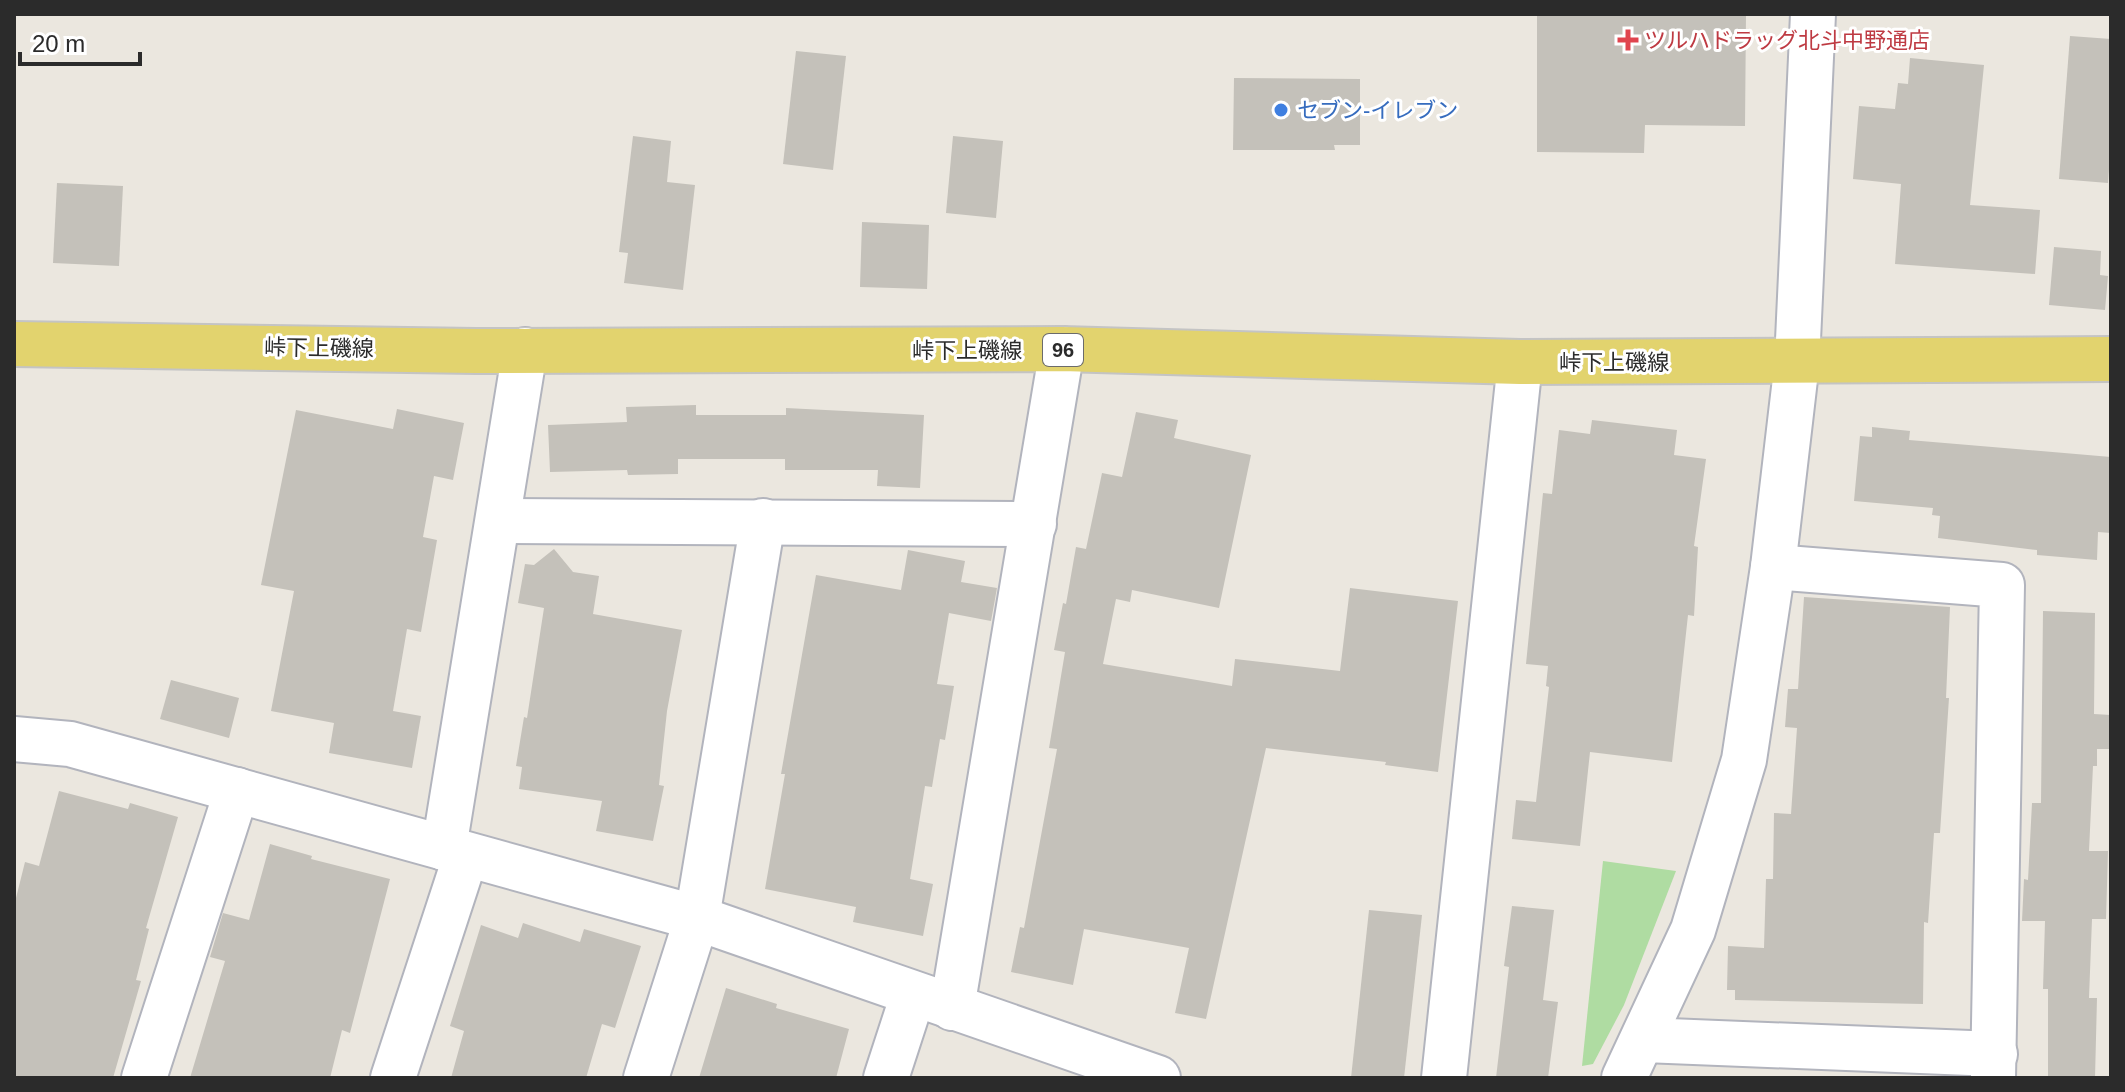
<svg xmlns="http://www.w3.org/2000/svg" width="2125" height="1092" font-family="Arial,'Noto Sans JP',sans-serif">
<rect width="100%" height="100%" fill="#ebe7df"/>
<!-- green -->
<path fill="#afdca2" d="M1603,861L1676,871L1624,1005L1593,1064L1582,1066Z"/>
<!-- building -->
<g fill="#c4c1ba">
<path d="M1537,14H1746L1745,126L1645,125L1644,153L1537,152Z"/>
<path d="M2070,36L2111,39V141L2108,183L2059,179Z"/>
<path d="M796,51L846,56L833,170L783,164Z"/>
<path d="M1910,58L1984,65L1970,205L2040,210L2035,274L1895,264L1901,184L1853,179L1859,106L1895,109L1898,83L1908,84Z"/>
<path d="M1234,78L1360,79V145H1334L1335,150H1233Z"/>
<path d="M633,136L671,141L667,182L695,185L683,290L624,283L628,253L619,252Z"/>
<path d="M953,136L1003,141L996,218L946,213Z"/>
<path d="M57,183L123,186L119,266L53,263Z"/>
<path d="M862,222L929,225L927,289L860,287Z"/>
<path d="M2054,247L2101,251L2100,275L2108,276L2105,310L2049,305Z"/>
<path d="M696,405V415H786V408L924,415L920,488L877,486L878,470H785V459H678V474L628,475L627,470L550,472L548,425L627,422L626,407Z"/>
<path d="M397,409L464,423L453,480L434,476L423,537L437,540L421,632L407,629L393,711L421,716L412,768L329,753L334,723L271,711L294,591L261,585L296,410L393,429Z"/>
<path d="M1136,412L1178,420L1174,438L1251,455L1219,608L1132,590L1130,602L1116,599L1103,664L1232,686L1235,659L1340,671L1350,588L1458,601L1438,772L1385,765L1386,762L1266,748L1206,1019L1175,1013L1189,948L1084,929L1073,985L1011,972L1020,927L1024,928L1057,749L1049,748L1065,652L1054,650L1063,603L1066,604L1076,547L1086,549L1102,473L1122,477Z"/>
<path d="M1592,420L1677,430L1674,455L1706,459L1694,546L1698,547L1694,616L1688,615L1672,762L1590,752L1580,846L1512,839L1516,800L1536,802L1549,687L1546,686L1548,666L1526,664L1543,493L1552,494L1559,430L1590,434Z"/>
<path d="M1872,427L1910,431L1909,440L2111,457V533L2098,532L2097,560L2037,555V550L1938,538L1940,516L1932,515L1933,508L1854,501L1860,436L1872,437Z"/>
<path d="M554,549L573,572L599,576L593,614L682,630L667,711L659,785L664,786L653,841L596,831L602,801L519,789L522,767L516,766L524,717L527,718L544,608L518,603L525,564L534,565Z"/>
<path d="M908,550L965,561L961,582L997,588L991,621L949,613L937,684L954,686L945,740L940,739L932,787L925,786L910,879L933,884L923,936L853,922L856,907L765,889L785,774H781L816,575L901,590Z"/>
<path d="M1804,597L1950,607L1946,698H1949L1940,833H1934L1928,923L1924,922L1923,1004L1735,1000V990H1727L1728,946L1764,948L1766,879H1773L1774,813L1791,814L1797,728L1785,727L1788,689H1798Z"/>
<path d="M2043,611L2095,613L2094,714L2111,715V749H2097V766H2093L2089,851H2108L2106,919H2092L2089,998H2097L2095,1078H2048V989H2043L2045,921H2022L2024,879L2028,880L2032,803H2041Z"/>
<path d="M171,680L239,698L229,738L160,719Z"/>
<path d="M59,791L128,809L130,803L178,817L146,928L149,929L136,980L141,981L113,1078H14V906L25,862L39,866Z"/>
<path d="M270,844L312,856L311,859L390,879L350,1033L342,1030L330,1078H190L225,961L210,957L223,913L249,920Z"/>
<path d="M1512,906L1554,910L1543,1000L1558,1002L1548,1078H1496L1509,967L1504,966Z"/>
<path d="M1369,910L1422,915L1404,1078H1351Z"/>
<path d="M523,923L580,942L584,929L641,946L615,1028L602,1024L586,1078H451L464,1031L450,1026L481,925L518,938Z"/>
<path d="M726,988L777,1004L776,1008L849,1029L836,1078H699Z"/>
</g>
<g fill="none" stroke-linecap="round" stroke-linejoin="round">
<defs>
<g id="minor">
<path d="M498,521L1034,524"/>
<path d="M1773,567L2002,585L1993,1078"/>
<path d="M14,739L70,744L697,918L1158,1078"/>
<path d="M444,848L525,350"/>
<path d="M952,1008L1062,349"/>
<path d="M1644,1040L1995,1054"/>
<path d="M144,1078L237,790"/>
<path d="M393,1078L466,855"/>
<path d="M646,1078L697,918L763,521"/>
<path d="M886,1078L913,995"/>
<path d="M1444,1078L1520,362"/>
</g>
<path id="tertiary" d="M1624,1078L1693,930L1744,760L1773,567L1797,362L1813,14"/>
<path id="primary" d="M14,344L476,351L1062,349L1520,362L2111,359"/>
</defs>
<!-- minor casing -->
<use href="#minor" stroke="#b2b4bd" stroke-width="48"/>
<!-- tertiary casing -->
<use href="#tertiary" stroke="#b2b4bd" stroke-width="48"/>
<!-- primary casing -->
<use href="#primary" stroke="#c4c4c4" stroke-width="48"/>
<!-- minor -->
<use href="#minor" stroke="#fff" stroke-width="44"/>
<!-- tertiary -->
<use href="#tertiary" stroke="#fff" stroke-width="44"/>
<!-- primary -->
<use href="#primary" stroke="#e2d36e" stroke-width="44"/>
</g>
<!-- markers -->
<path fill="#e0444e" stroke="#fff" stroke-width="3" d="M1624 28h8v8h8v8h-8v8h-8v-8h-8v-8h8z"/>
<circle fill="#3f7fe0" stroke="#fff" stroke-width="3" cx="1281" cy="110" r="8"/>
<g text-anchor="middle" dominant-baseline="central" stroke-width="6" stroke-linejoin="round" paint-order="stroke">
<!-- shield labels -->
<rect fill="#fff" stroke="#6b6b6b" stroke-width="2" x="1043" y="334" width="40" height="32" rx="6"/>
<g font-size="20" font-weight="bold" fill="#2b2b2b">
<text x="1063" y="350">96</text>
</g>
<!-- health labels -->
<g font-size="22" fill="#be3a42" stroke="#fff" text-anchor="start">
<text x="1644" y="40">ツルハドラッグ北斗中野通店</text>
</g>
<!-- shop labels -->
<g font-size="22" fill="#366cbe" stroke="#fff" text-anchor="start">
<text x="1297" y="110">セブン-イレブン</text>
</g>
<!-- street labels -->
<g font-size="22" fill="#2b2b2b" stroke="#fff">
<text transform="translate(319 348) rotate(1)">峠下上磯線</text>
<text x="967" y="350">峠下上磯線</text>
<text x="1614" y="362">峠下上磯線</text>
</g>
</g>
<!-- border -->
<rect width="2125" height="1092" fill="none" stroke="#2b2b2b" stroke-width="32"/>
<!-- scale -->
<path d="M20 52v12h120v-12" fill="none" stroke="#2b2b2b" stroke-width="4"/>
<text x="32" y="52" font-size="24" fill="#2b2b2b" stroke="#ffffff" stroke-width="6" paint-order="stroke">20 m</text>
</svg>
